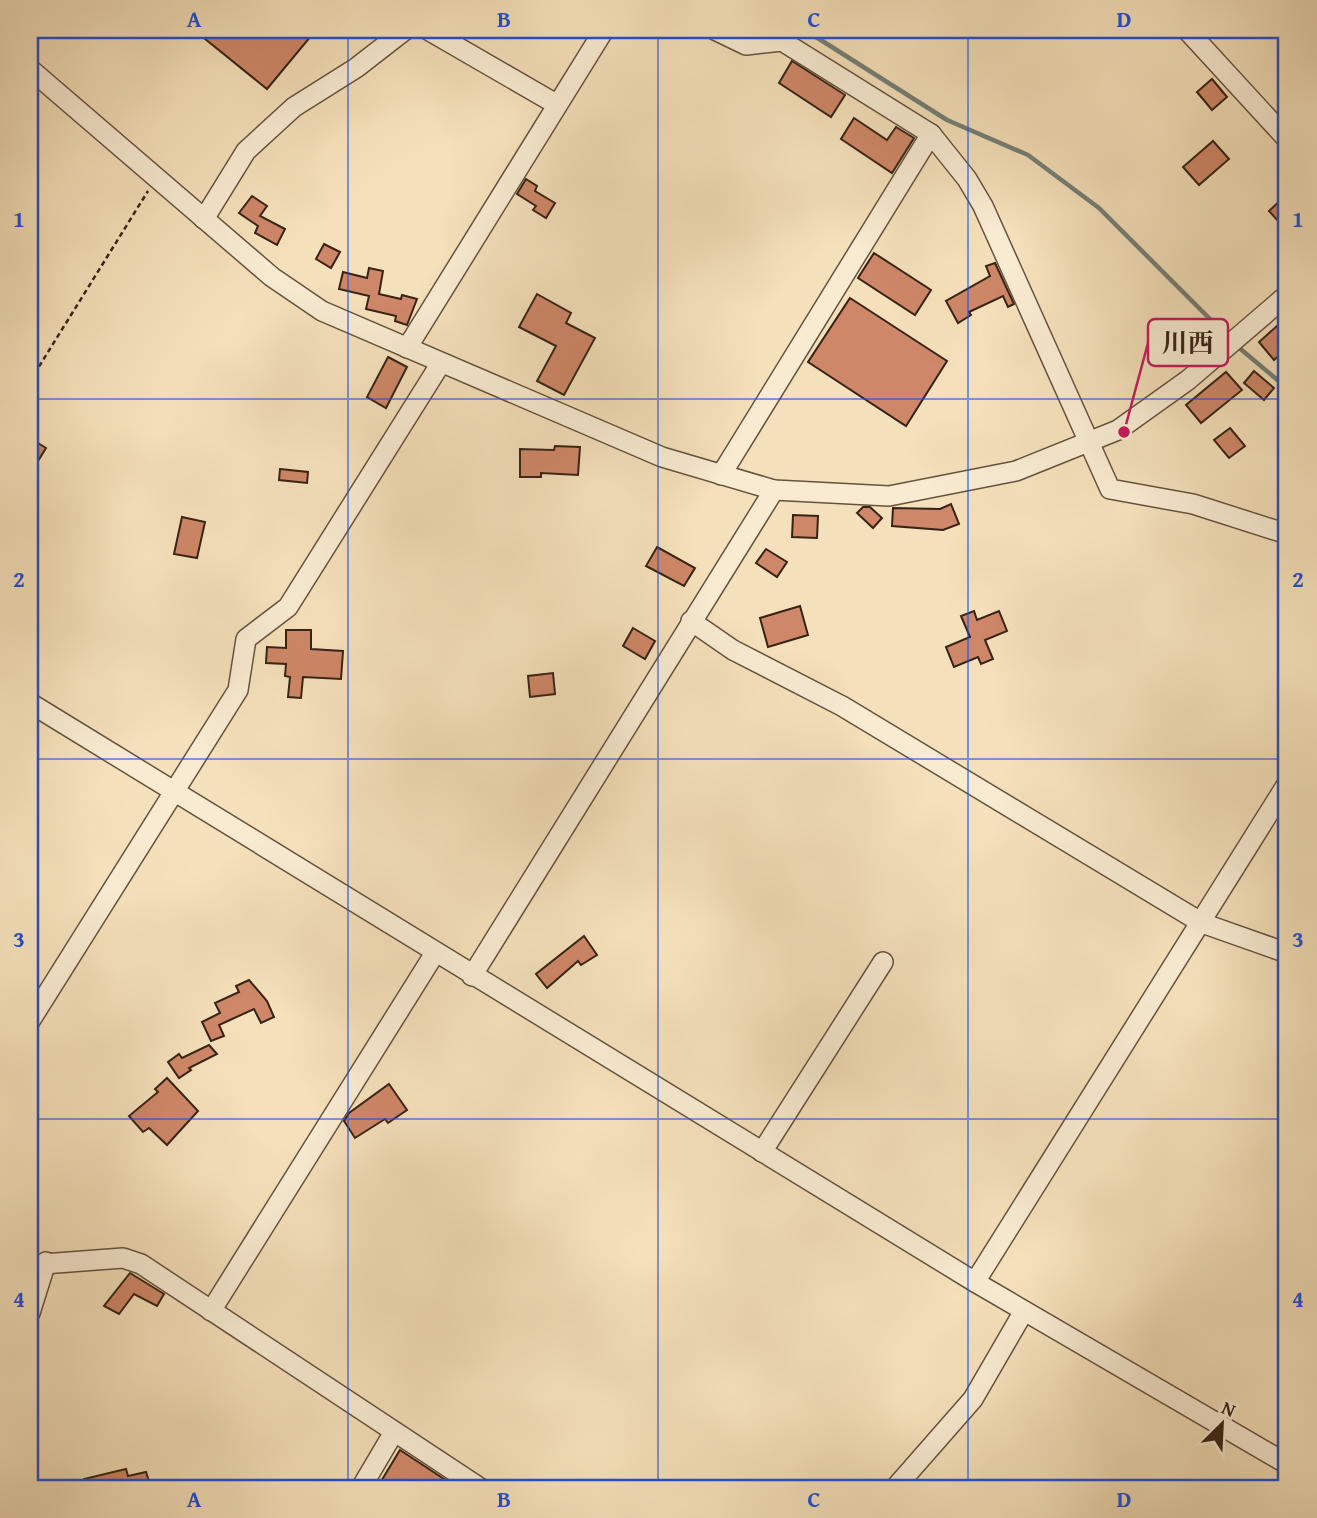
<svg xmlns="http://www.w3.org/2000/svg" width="1317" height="1518" font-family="'Gentium Book Plus','Noto Serif JP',serif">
<rect width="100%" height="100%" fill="#f4e0ba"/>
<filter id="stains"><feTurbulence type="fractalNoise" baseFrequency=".00286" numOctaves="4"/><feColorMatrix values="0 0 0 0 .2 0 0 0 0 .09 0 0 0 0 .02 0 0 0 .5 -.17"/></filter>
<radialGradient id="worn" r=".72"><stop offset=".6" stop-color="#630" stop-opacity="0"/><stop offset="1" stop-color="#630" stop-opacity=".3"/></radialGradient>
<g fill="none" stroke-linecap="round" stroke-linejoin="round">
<!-- stream -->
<g stroke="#747f75" stroke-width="4.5">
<path d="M805,30L947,120L1028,155L1099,208L1228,337"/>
<path d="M1237,346L1287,388"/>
</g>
</g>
<!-- building -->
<g fill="#ce8768" stroke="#372315" stroke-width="2">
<path d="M194,30H316L267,89Z"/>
<path d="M792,61L845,95L831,117L779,83Z"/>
<path d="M1212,79L1227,97L1212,110L1197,92Z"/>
<path d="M854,118L887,140L896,127L914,138L892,173L841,139Z"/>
<path d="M1213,141L1229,159L1199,185L1183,167Z"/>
<path d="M526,179L537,186L535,191L555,203L546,218L533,210L536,206L517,194Z"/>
<path d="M1287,194V231L1269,211Z"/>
<path d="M252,196L267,206L260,216L285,229L277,245L255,233L258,226L239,213Z"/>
<path d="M324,244L340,252L331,268L316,259Z"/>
<path d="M874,253L931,290L915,315L858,278Z"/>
<path d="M995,263L1014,304L1008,307L1003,296L969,312L971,315L958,323L946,301L990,276L986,266Z"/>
<path d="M369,268L383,271L379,294L401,299L402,295L417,299L407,325L395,321L396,316L366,309L369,296L339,289L343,272L367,278Z"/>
<path d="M537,294L571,313L566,323L595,338L564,395L537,381L556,346L519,327Z"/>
<path d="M850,298L947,361L906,426L808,362Z"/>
<path d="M1277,326L1287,338V348L1274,360L1259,342Z"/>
<path d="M388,357L407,367L386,408L367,397Z"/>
<path d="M1254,371L1274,388L1264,400L1244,383Z"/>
<path d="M1226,372L1242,390L1201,423L1186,405Z"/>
<path d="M1230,428L1245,446L1229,458L1214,440Z"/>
<path d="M30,438L46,448L30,474Z"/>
<path d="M555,446L580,447L578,475L541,473V477H520V449L554,450Z"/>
<path d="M280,469L308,472L307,483L279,480Z"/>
<path d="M951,504L959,524L943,530L892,526L893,508L940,509Z"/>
<path d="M863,507H870L882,518L873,528L857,513Z"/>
<path d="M793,515L818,516L817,538L792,537Z"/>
<path d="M182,517L205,522L197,558L174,554Z"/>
<path d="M657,547L695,568L684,586L646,566Z"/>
<path d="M766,549L787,562L777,577L756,563Z"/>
<path d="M800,606L808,635L768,647L760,618Z"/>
<path d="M974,611L977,620L999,611L1007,631L985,640L993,659L981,664L978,657L954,667L946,647L970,637L961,616Z"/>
<path d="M633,628L655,641L645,659L623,646Z"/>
<path d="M286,630H311V649L343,651L341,679L303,677L301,698L288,697L290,677L285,676L286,664L266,663L267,647L286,648Z"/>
<path d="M553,673L555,694L530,697L528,676Z"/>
<path d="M584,936L597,955L581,965L578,961L547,988L536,974Z"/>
<path d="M249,980L267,1001L274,1017L261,1023L254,1009L219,1025L224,1036L211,1041L202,1022L220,1013L215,1003L239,992L236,986Z"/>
<path d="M209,1045L217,1054L189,1068L191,1070L179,1078L168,1062L179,1054L182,1058Z"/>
<path d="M167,1078L198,1111L167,1145L149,1128L143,1132L129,1116L158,1092L155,1089Z"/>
<path d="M389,1084L407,1110L388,1123L385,1119L355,1138L344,1121L349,1113Z"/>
<path d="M130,1273L164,1294L157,1306L134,1294L119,1314L104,1306Z"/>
<path d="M400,1450L447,1481L442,1488H377Z"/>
<path d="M126,1469L128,1476L146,1472L151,1488H84V1479Z"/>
</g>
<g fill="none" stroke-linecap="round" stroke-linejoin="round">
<defs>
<g id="minor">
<path d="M428,30L556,104"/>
<path d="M715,30L746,45L782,41L931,134L967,179L983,206L1110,489L1193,504L1287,534"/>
<path d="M1187,30L1287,139"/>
<path d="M30,69L272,277L322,311L662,457L774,490L889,496L1016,471L1118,430L1188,380L1287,295"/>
<path d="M204,219L246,151L294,107L356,68L405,30"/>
<path d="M407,348L604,30"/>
<path d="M721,475L931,134"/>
<path d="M691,621L733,650L842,706L1202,923L1287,953"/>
<path d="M30,703L975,1282L1287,1464"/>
<path d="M472,976L774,490"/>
<path d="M30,1021L238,690L246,639L288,607L441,363"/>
<path d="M762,1152L883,962"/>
<path d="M30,1265L123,1258L141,1264L480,1488"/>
<path d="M975,1282L1287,784"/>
<path d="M211,1311L435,953"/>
<path d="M30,1313L46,1262"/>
<path d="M30,1485L32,1488"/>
<path d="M361,1488L394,1432"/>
<path d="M895,1488L973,1399L1024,1311"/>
</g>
</defs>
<!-- minor casing -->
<use href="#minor" stroke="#66523e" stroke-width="22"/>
<!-- path -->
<path stroke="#372315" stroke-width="2.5" stroke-dasharray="5 3.5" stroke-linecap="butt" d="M30,381L148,191"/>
<!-- minor -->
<use href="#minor" stroke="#f8ebd2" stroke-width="19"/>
</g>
<!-- grid -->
<path fill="none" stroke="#1d4ed8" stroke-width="2" stroke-opacity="0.55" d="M348,30V1488M658,30V1488M968,30V1488M30,399H1287M30,759H1287M30,1119H1287"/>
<!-- callouts -->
<path fill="none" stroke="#c2185b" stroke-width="2.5" d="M1124 432L1148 343"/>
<circle fill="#c2185b" stroke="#f8ebd2" stroke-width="2.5" cx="1124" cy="432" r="7"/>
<rect fill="#f8ebd2" stroke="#c2185b" stroke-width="2.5" x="1148" y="319" width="80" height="47" rx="7"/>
<g font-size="26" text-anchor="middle" font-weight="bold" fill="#372315">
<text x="1188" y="352">川西</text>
</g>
<!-- margin -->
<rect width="1317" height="1518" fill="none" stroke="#f4e0ba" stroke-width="77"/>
<!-- north arrow -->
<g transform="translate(1222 1424) rotate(24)" stroke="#f8ebd2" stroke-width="5" paint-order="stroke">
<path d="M0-5L12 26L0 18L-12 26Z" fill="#372315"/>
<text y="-10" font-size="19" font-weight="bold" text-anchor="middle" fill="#372315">N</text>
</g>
<rect x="38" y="38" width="1240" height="1442" fill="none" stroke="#1d4ed8" stroke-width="2.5"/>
<g font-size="23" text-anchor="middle" font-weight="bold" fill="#1d4ed8">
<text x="194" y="27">A</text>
<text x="504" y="27">B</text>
<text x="814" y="27">C</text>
<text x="1124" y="27">D</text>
<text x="19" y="227">1</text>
<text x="1298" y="227">1</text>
<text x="19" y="587">2</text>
<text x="1298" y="587">2</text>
<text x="19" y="947">3</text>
<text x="1298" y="947">3</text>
<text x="19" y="1307">4</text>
<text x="1298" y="1307">4</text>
<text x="194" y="1507">A</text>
<text x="504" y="1507">B</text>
<text x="814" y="1507">C</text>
<text x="1124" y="1507">D</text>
</g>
<rect width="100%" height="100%" filter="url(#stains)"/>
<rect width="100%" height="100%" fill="url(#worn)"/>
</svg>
